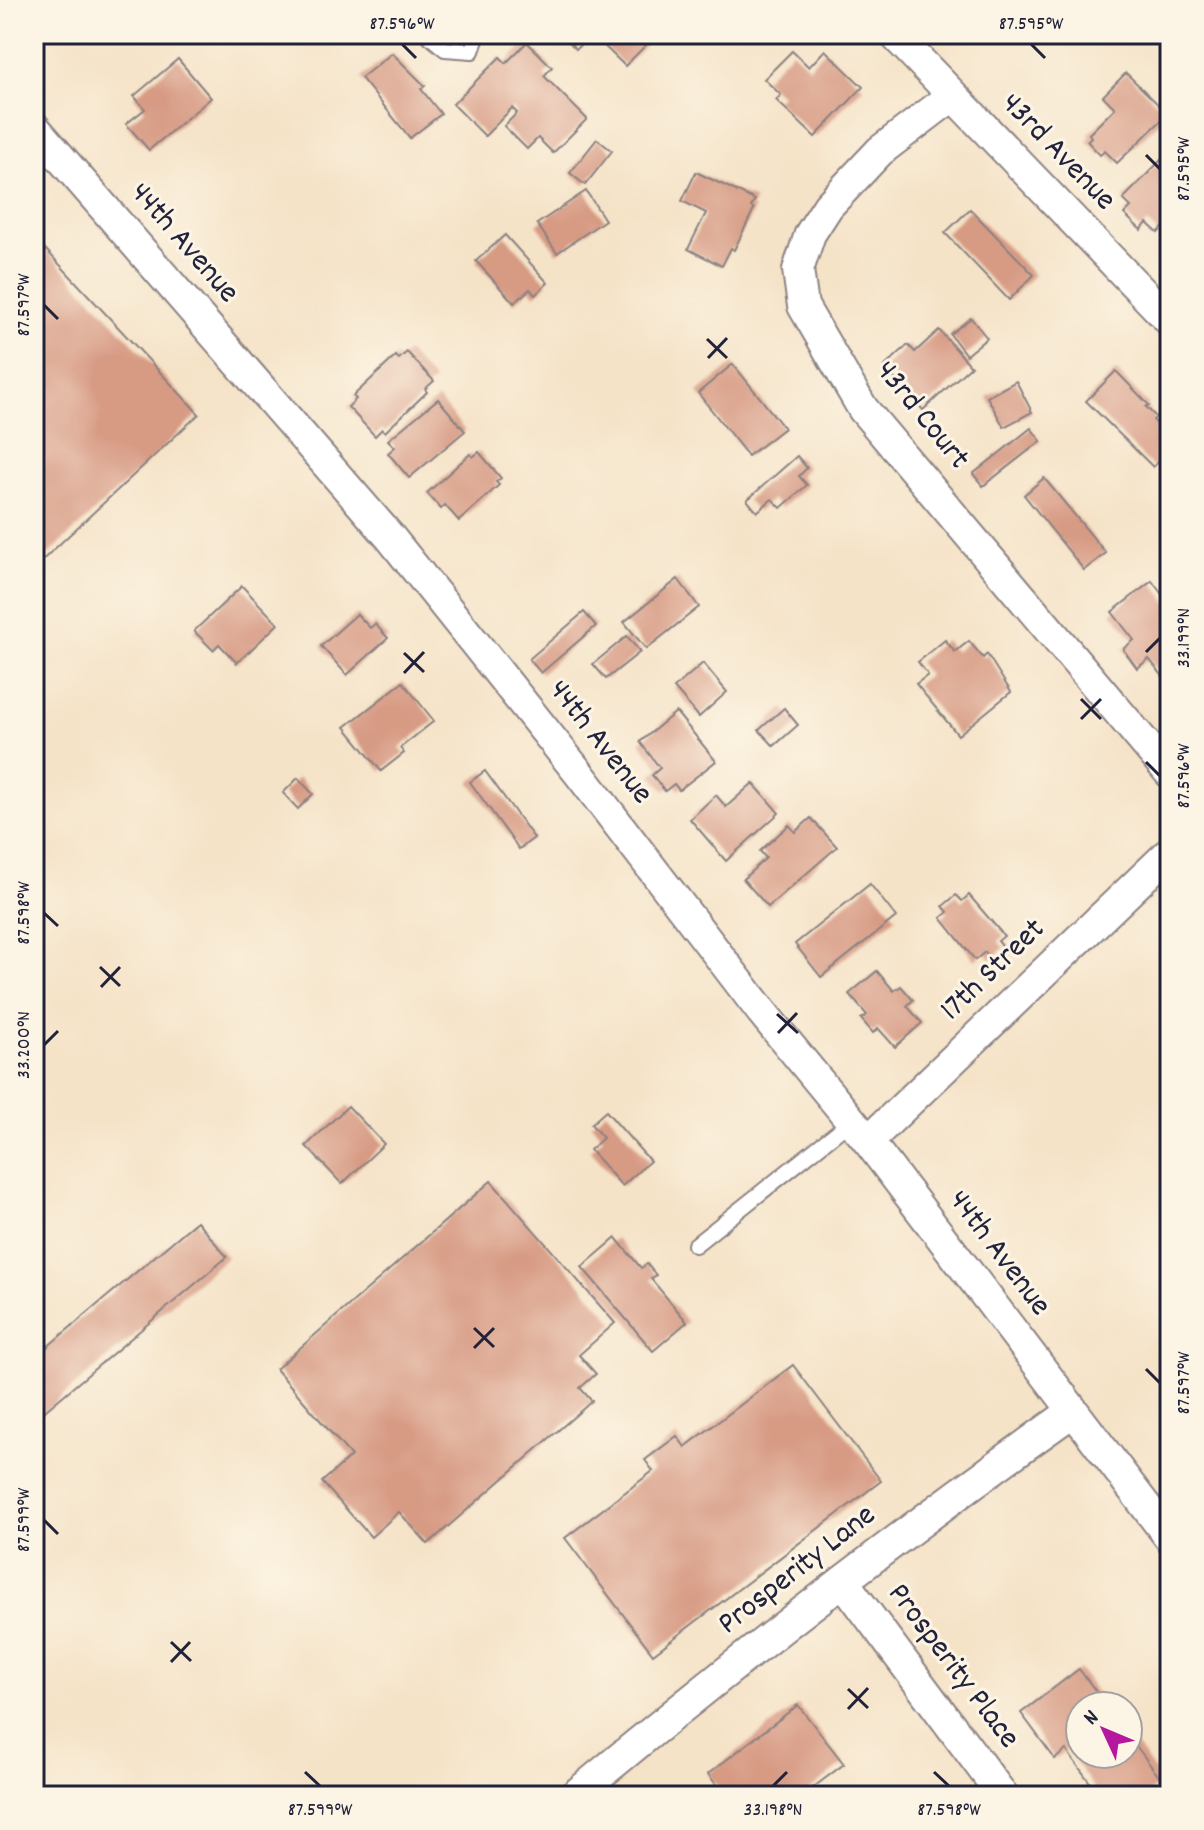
<svg xmlns="http://www.w3.org/2000/svg" width="1204" height="1830" font-family="Dekko,sans-serif">
<rect width="100%" height="100%" fill="#fcf5e5"/>
<filter id="ink" filterUnits="userSpaceOnUse"><feTurbulence type="fractalNoise" baseFrequency=".0125" numOctaves="2"/><feDisplacementMap in="SourceGraphic" scale="16" xChannelSelector="R" yChannelSelector="G"/><feConvolveMatrix kernelMatrix="1 2 1 2 8 2 1 2 1" color-interpolation-filters="sRGB"/></filter>
<filter id="wash" filterUnits="userSpaceOnUse"><feTurbulence type="fractalNoise" baseFrequency=".006" numOctaves="4" result="noise"/><feDisplacementMap in="SourceGraphic" scale="32" xChannelSelector="R" yChannelSelector="G"/><feGaussianBlur stdDeviation="1.8" result="paint"/><feColorMatrix in="noise" values="0 0 0 0 0 0 0 0 0 0 0 0 0 0 0 0 0 1.4 0 .05"/><feComposite in="paint" operator="in"/></filter>
<g filter="url(#wash)">
<rect width="100%" height="100%" fill="#f5e3c8"/>
<g id="blocks">
<!-- building -->
<g fill="#d79a83">
<path d="M561,34H591L576,49Z"/>
<path d="M592,34H657L625,66Z"/>
<path d="M527,42L552,67L544,76L587,119L553,153L538,138L527,149L504,126L517,113L512,108L485,136L453,104L500,57L506,63Z"/>
<path d="M825,50L863,87L815,137L776,100L781,95L764,79L792,51L809,67Z"/>
<path d="M392,53L425,86L421,89L441,114L410,138L361,78Z"/>
<path d="M178,59L211,98L149,150L126,124L145,109L134,96Z"/>
<path d="M1126,73L1168,114L1117,163L1105,151L1100,155L1087,141L1091,137L1089,134L1115,108L1103,96Z"/>
<path d="M597,139L612,151L585,185L570,173Z"/>
<path d="M1162,159L1170,166V220L1158,233L1147,223L1141,230L1124,214L1131,207L1123,199Z"/>
<path d="M696,172L755,200L751,207L754,209L734,250L731,248L722,266L688,249L706,213L682,201Z"/>
<path d="M586,191L605,220L557,253L537,224Z"/>
<path d="M970,209L1034,275L1009,300L945,233Z"/>
<path d="M505,235L548,283L535,295L530,289L514,303L476,261Z"/>
<path d="M34,237L199,414L34,568Z"/>
<path d="M971,318L987,338L966,355L950,334Z"/>
<path d="M939,330L971,366L923,410L884,367L908,345L915,352Z"/>
<path d="M407,352L434,381L425,389L427,392L385,432L382,429L375,436L348,407L356,399L353,396L396,356L399,359Z"/>
<path d="M733,364L784,428L748,456L698,393Z"/>
<path d="M1116,371L1149,405L1146,407L1156,417L1153,420L1170,438V451L1153,467L1086,401Z"/>
<path d="M1016,381L1032,412L1004,427L987,397Z"/>
<path d="M438,399L465,431L409,478L388,453L395,447L388,440Z"/>
<path d="M1031,428L1041,441L983,486L973,474Z"/>
<path d="M479,452L501,478L496,482L499,485L459,521L445,505L441,509L427,493L470,454L473,457Z"/>
<path d="M797,456L807,468L799,476L807,485L781,508L772,499L757,512L747,500Z"/>
<path d="M1044,478L1106,553L1084,570L1024,495Z"/>
<path d="M678,579L699,607L646,649L624,622Z"/>
<path d="M1152,581L1170,605V685L1149,659L1137,668L1123,649L1134,640L1112,612Z"/>
<path d="M242,586L278,624L237,663L219,644L213,650L194,631Z"/>
<path d="M584,612L596,626L541,673L529,659Z"/>
<path d="M357,614L370,628L375,624L388,638L347,675L321,646Z"/>
<path d="M627,636L640,652L606,679L593,664Z"/>
<path d="M945,640L955,652L969,641L983,658L987,654L1011,692L958,735L916,684L928,675L918,662Z"/>
<path d="M703,663L727,692L699,717L674,688Z"/>
<path d="M403,682L434,721L400,748L404,753L381,771L345,727Z"/>
<path d="M784,708L798,725L774,746L759,730Z"/>
<path d="M676,712L716,761L679,790L674,784L665,791L652,775L660,768L640,742Z"/>
<path d="M485,771L534,838L519,849L470,782Z"/>
<path d="M298,778L313,794L298,809L283,793Z"/>
<path d="M753,783L779,813L726,861L690,819L716,795L726,807Z"/>
<path d="M811,818L837,847L768,907L743,879L766,858L760,851L789,825L795,832Z"/>
<path d="M870,884L896,917L821,977L795,944Z"/>
<path d="M956,895L962,901L969,895L1004,936L998,941L1004,948L991,959L985,952L975,960L941,918L948,912L943,906Z"/>
<path d="M877,971L894,991L901,986L913,1000L907,1006L922,1023L895,1047L878,1028L873,1033L861,1019L867,1015L849,994Z"/>
<path d="M348,1106L384,1144L342,1184L306,1146Z"/>
<path d="M606,1111L650,1161L622,1186L590,1150L603,1138L591,1124Z"/>
<path d="M491,1181L615,1323L579,1355L596,1374L580,1388L592,1401L428,1544L399,1512L371,1537L322,1482L351,1456L276,1369Z"/>
<path d="M197,1221L227,1257L39,1416L34,1411V1358Z"/>
<path d="M616,1238L641,1268L647,1264L656,1275L651,1279L687,1322L653,1351L582,1267Z"/>
<path d="M793,1365L881,1481L653,1654L565,1538L653,1471L645,1460L677,1436L685,1447Z"/>
<path d="M1079,1669L1107,1706H1080V1754H1128V1735L1163,1782L1145,1796H1100L1066,1750L1055,1759L1021,1713Z"/>
<path d="M798,1705L844,1764L802,1796H725L708,1774Z"/>
<path d="M703,1788L709,1796H691Z"/>
</g>
</g>
</g>
<g filter="url(#ink)">
<use href="#blocks" fill-opacity="0" stroke="#8c8282" stroke-width="2"/>
<g fill="none" stroke-linecap="round" stroke-linejoin="round">
<defs>
<g id="lane">
<path d="M427,34L445,49L472,51L478,34"/>
<path d="M695,1245L851,1121"/>
</g>
<g id="street">
<path d="M894,34L1170,321"/>
<path d="M952,96L880,151L828,206L810,234L798,270L803,306L863,409L1170,773"/>
<path d="M34,127L390,537L578,772L762,1012L868,1141L1170,1538"/>
<path d="M868,1141L1170,852"/>
<path d="M843,1581L1003,1796"/>
<path d="M574,1796C735,1662 901,1533 1072,1412"/>
</g>
</defs>
<!-- lane casing -->
<use href="#lane" stroke="#8c8282" stroke-width="18"/>
<!-- street casing -->
<use href="#street" stroke="#8c8282" stroke-width="34"/>
<!-- lane -->
<use href="#lane" stroke="#fff" stroke-width="14"/>
<!-- street -->
<use href="#street" stroke="#fff" stroke-width="30"/>
</g>
</g>
<!-- ticks -->
<path fill="none" stroke="#22223b" stroke-width="3" d="M402,44L416,58M1031,44L1045,58M1146,155L1160,169M44,305L58,319M707,339L727,358M708,358L727,338M1146,652L1160,638M404,653L424,672M404,673L424,652M1081,699L1101,719M1081,719L1101,699M1146,762L1160,776M44,913L58,926M100,967L120,986M101,987L120,967M777,1014L798,1033M778,1033L797,1013M44,1045L58,1031M474,1328L494,1347M474,1348L494,1328M1146,1369L1160,1383M44,1520L58,1534M171,1642L191,1661M171,1662L190,1642M848,1689L868,1708M848,1709L868,1688M305,1772L320,1786M934,1772L949,1786M773,1786L787,1772"/>
<g text-anchor="middle" dominant-baseline="central" stroke-width="6" stroke-linejoin="round" paint-order="stroke">
<!-- street labels -->
<g font-size="32" fill="#22223b" stroke="#fcf5e5">
<text transform="translate(1057 153) rotate(46)">43rd Avenue</text>
<text transform="translate(183 244) rotate(49)">44th Avenue</text>
<text transform="translate(921 416) rotate(51)">43rd Court</text>
<text transform="translate(599 743) rotate(52)">44th Avenue</text>
<text transform="translate(994 971) rotate(-44)">17th Street</text>
<text transform="translate(998 1254) rotate(53)">44th Avenue</text>
<text transform="translate(798 1571) rotate(-38)">Prosperity Lane</text>
<text transform="translate(952 1667) rotate(53)">Prosperity Place</text>
</g>
</g>
<!-- margin -->
<rect width="1204" height="1830" fill="none" stroke="#fcf5e5" stroke-width="88"/>
<!-- north arrow -->
<g transform="translate(1104 1730) rotate(314)"><circle r="38" fill="#fcf5e5" stroke="#a5a1a1" stroke-width="2"/>
<path d="M0-6L14 30L0 20L-14 30Z" fill="#b5179e"/>
<text y="-12" font-size="22" font-weight="bold" text-anchor="middle" fill="#22223b">N</text>
</g>
<rect x="44" y="44" width="1116" height="1742" fill="none" stroke="#22223b" stroke-width="3"/>
<g font-size="20" text-anchor="middle" fill="#22223b">
<text x="402" y="29">87.596°W</text>
<text x="1031" y="29">87.595°W</text>
<text transform="translate(1182 169) rotate(-90)" y="7">87.595°W</text>
<text transform="translate(22 305) rotate(-90)" y="7">87.597°W</text>
<text transform="translate(1182 638) rotate(-90)" y="7">33.199°N</text>
<text transform="translate(1182 776) rotate(-90)" y="7">87.596°W</text>
<text transform="translate(22 913) rotate(-90)" y="7">87.598°W</text>
<text transform="translate(22 1045) rotate(-90)" y="7">33.200°N</text>
<text transform="translate(1182 1383) rotate(-90)" y="7">87.597°W</text>
<text transform="translate(22 1520) rotate(-90)" y="7">87.599°W</text>
<text x="320" y="1815">87.599°W</text>
<text x="773" y="1815">33.198°N</text>
<text x="949" y="1815">87.598°W</text>
</g>
</svg>
